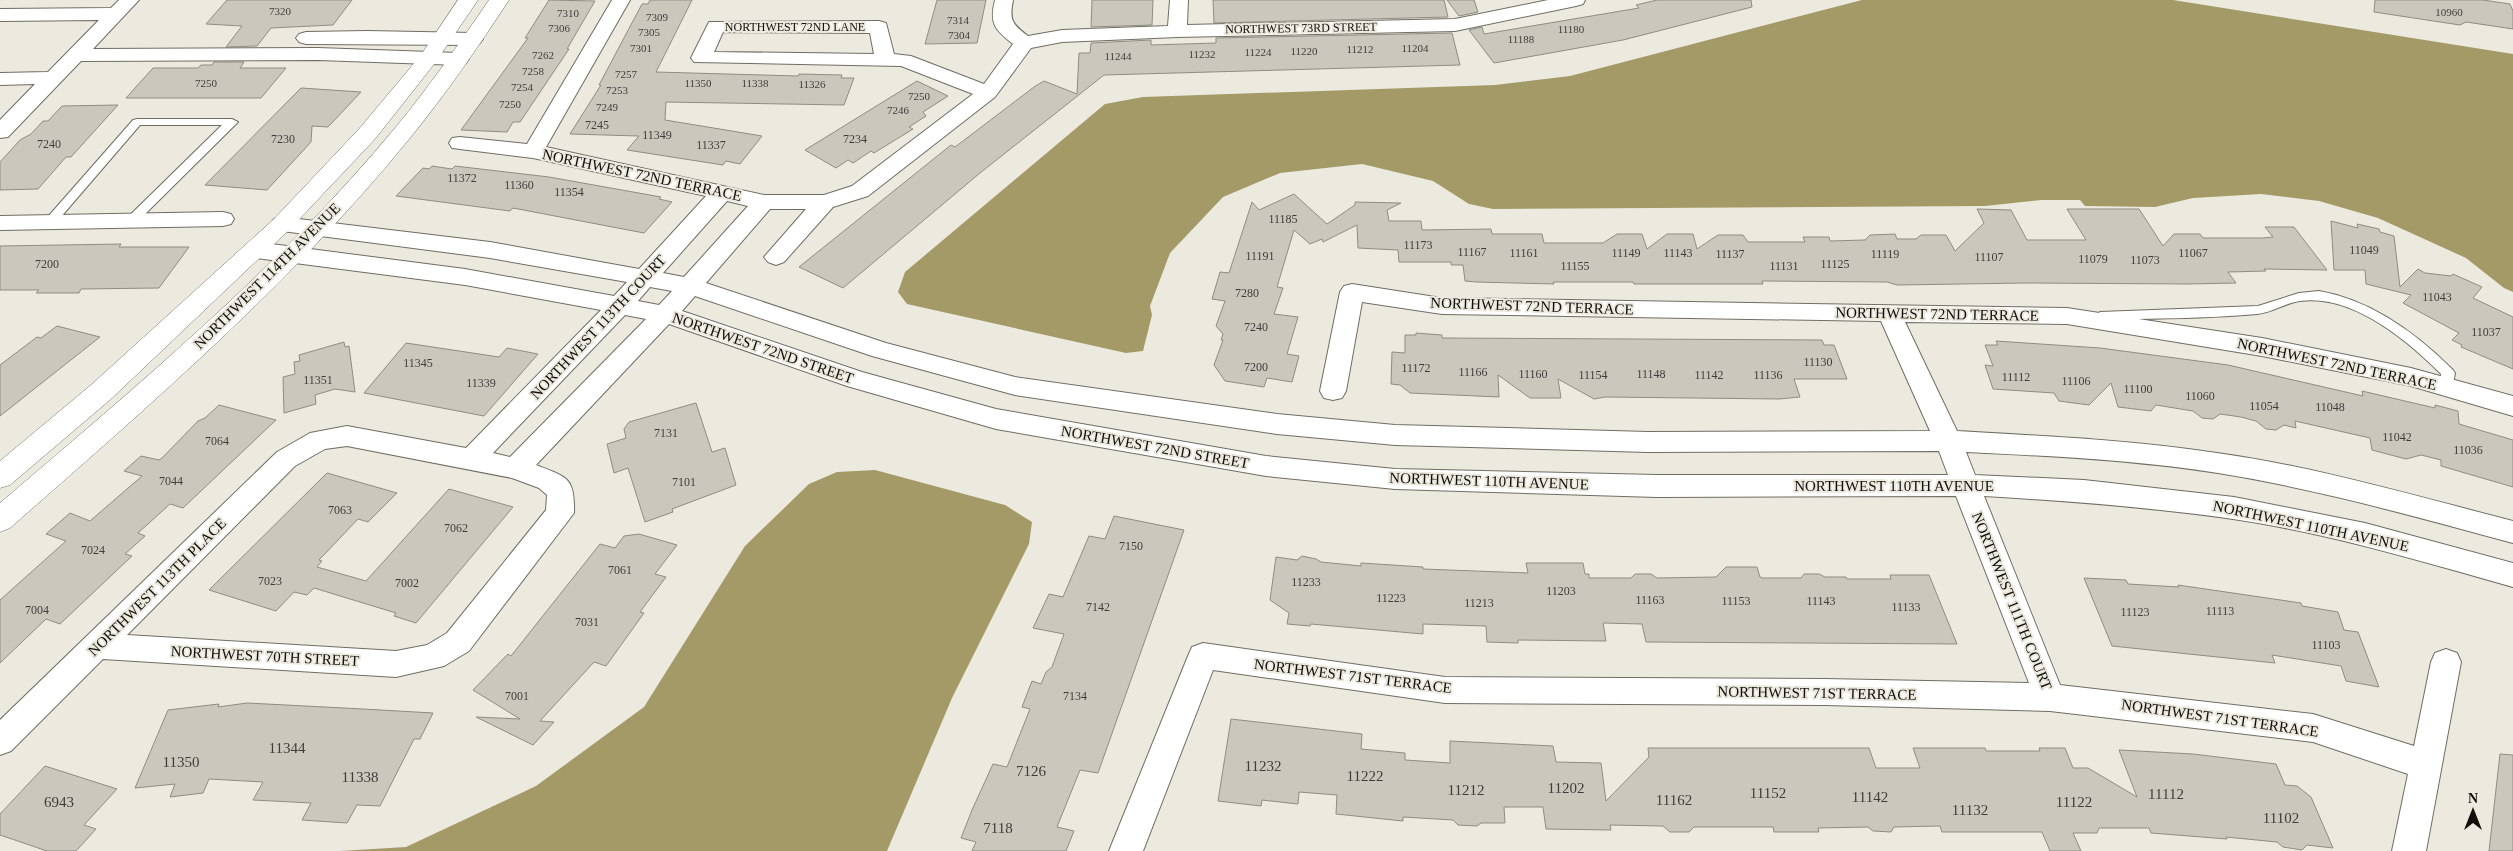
<svg xmlns="http://www.w3.org/2000/svg" width="2513" height="851" font-family="Georgia,serif">
  <rect width="100%" height="100%" fill="#eceadf"/>
  <g fill="#a49a67">
    <path d="M1862 0H2173L2513 54V292L2504 288 2466 258 2378 218 2319 201 2261 194 2193 198 2155 207 2085 206 2080 200H2041L1985 206 1493 209 1469 204 1433 181 1362 164 1280 173 1223 197 1170 253 1150 306 1152 315 1143 351 1126 353 907 304 898 292 905 272 1105 104 1143 97 1495 85 1570 76Z"/>
    <path d="M875 470 1005 505 1032 522 1029 544 952 698 887 851H340L406 847 536 786 644 707 745 546 809 484 837 472Z"/>
  </g>
  <g fill="#cac8bd" stroke="#8f8d82">
    <path d="M227 0H352L333 25 271 28 257 46 226 47 242 26 206 24Z"/>
    <path d="M549 0 595 1 567 49H569L520 122H513L507 132 461 130 528 38H525Z"/>
    <path d="M650 0H692L656 72 798 76 799 74 842 75 841 78H854L844 105 666 102 665 120 762 136 740 164 726 161 723 165 627 150 639 136 570 134 601 85H599L642 4H648Z"/>
    <path d="M937 0H986L977 43 925 44Z"/>
    <path d="M1092 0H1153L1152 25 1091 27Z"/>
    <path d="M1213 0H1444L1448 17 1214 23Z"/>
    <path d="M1447 0H1474L1478 12 1459 16Z"/>
    <path d="M1657 0H1751L1752 7 1623 40 1494 63 1469 30 1482 27 1484 34 1639 8 1636 5Z"/>
    <path d="M2375 0H2483L2510 4 2513 11V29L2466 22 2460 25 2374 12Z"/>
    <path d="M1452 33 1460 65 1104 75 980 173 843 288 799 267 951 145 955 147 1034 87 1044 81 1077 94 1079 53H1090L1091 43 1151 40V45L1216 43V38Z"/>
    <path d="M214 62H244L240 68H286L261 98H126L153 68H198L201 65H212Z"/>
    <path d="M917 81 948 96 923 112 926 116 909 127 913 129 874 153 871 151 853 163 848 160 836 168 805 150Z"/>
    <path d="M301 88 361 92 328 127 312 126 311 142 267 190 205 185Z"/>
    <path d="M118 105 71 157H66L38 189 0 190V162L20 140 31 134 43 121H48L62 106Z"/>
    <path d="M432 166 452 169 455 166 549 177 661 197 659 199 672 202 644 233 513 208 510 211 396 196 423 168 429 169Z"/>
    <path d="M1294 194 1327 224 1355 205V202L1401 203 1387 210 1389 221H1421L1422 230 1491 229 1492 234H1542L1544 243H1603L1617 234H1642L1647 249 1667 234H1693L1697 249 1718 235H1743L1748 242H1805L1803 237H1829L1830 241 1865 240 1870 235 1895 234 1897 239H1916L1921 235H1946L1955 251 1984 223 1977 209 2011 210 2027 240H2086L2067 209H2139L2163 246 2174 234H2200L2203 238H2262L2273 237 2265 227H2294L2327 270 2264 269 2266 271 2228 272 2236 283 2189 284 2026 283 1897 285 1887 282 1762 281 1763 284H1634L1633 282H1553L1554 284 1476 282 1465 281 1463 265H1451V262H1399L1398 250 1358 248 1357 225 1323 242 1322 239 1310 244 1294 230 1277 287 1283 288 1274 314 1298 317 1287 354 1299 356 1292 382 1267 378 1264 387 1225 381 1214 365 1223 340H1221L1223 334 1216 326 1225 301 1212 299 1220 272 1229 273 1252 202 1259 210Z"/>
    <path d="M2331 221 2358 228 2357 224 2379 229 2380 232 2394 236 2400 287 2418 269 2425 273 2451 276 2453 274 2482 287 2473 298 2513 317V369L2461 347 2462 345 2452 340 2459 333 2403 303 2411 295 2366 284 2365 270H2334Z"/>
    <path d="M121 244 119 247H189L159 288 81 289 79 293H36L39 290H0V246Z"/>
    <path d="M57 326 100 337 0 416V365L37 337 41 338Z"/>
    <path d="M1416 333 1442 335V338L1822 340 1824 345H1834L1847 379H1794L1800 397 1779 399 1605 397 1594 399 1558 379 1561 398H1530L1498 375 1499 397 1410 393 1400 385 1391 384 1392 352 1405 353V335H1416Z"/>
    <path d="M1996 341 2100 348 2228 365 2363 396 2362 391 2435 408V405L2458 411 2459 424 2513 440V487L2441 466V460L2421 455 2406 459 2372 450 2370 438 2295 421 2296 428 2284 425 2276 430 2266 429 2256 421 2241 417 2220 414 2213 419 2202 418 2193 411 2156 405 2151 411 2118 407 2111 383 2089 405 2059 401 2054 393 1993 389 1985 365 1993 366 1985 345H1998Z"/>
    <path d="M344 342 345 347 349 346 355 392 335 389 315 395 316 404 284 413 283 377 295 374 294 362 300 361 299 355Z"/>
    <path d="M406 343 499 357 507 348 538 354 484 416 364 393Z"/>
    <path d="M696 403 712 452 725 448 736 485 672 509 673 512 645 522 628 468 614 473 607 444 626 438 624 429 629 422Z"/>
    <path d="M219 405 276 420 183 508 170 504 138 533 145 536 125 554 132 556 60 624 46 619 0 663V600L66 541 46 534 70 513 90 521 142 476 124 471 141 456 159 460 162 458 198 421 205 418Z"/>
    <path d="M327 473 397 493 368 522 358 519 319 560 322 561 317 567 366 581 449 489 513 507 416 623 394 616 396 613 314 588 307 595 294 592 276 611 209 590Z"/>
    <path d="M1114 516 1184 530 1098 773 1080 770 1057 827 1074 831 1066 851H972L976 842 961 838 972 810 993 764 1007 767 1030 709 1022 707 1032 681 1041 684 1046 672 1052 667 1064 634 1033 628 1049 594 1063 597 1089 536 1105 539Z"/>
    <path d="M639 534 677 545 655 574 666 577 640 612 644 613 606 666 594 662 540 721 554 722 533 745 476 717 520 719 473 690 508 654 511 656 600 544 615 548 624 536Z"/>
    <path d="M1302 556 1316 559 1321 562 1361 566V563L1423 567V569L1528 573 1526 563H1583L1585 574H1589V578H1631L1635 574H1651L1657 578 1716 577 1726 567H1757L1760 577 1763 578H1801L1804 574H1819L1825 577H1846L1847 579H1891L1890 575H1929L1957 644 1646 642 1642 624 1603 623 1606 641 1518 640V643L1487 642 1486 626 1423 624V634L1311 624 1310 626 1287 624 1289 613 1270 600 1276 557 1297 560Z"/>
    <path d="M2084 578 2126 580 2128 584 2179 587 2178 585 2301 603 2302 606 2338 612 2344 630 2358 632 2379 687 2346 681 2341 666 2272 655 2275 663 2112 646Z"/>
    <path d="M247 703 363 709 433 713 420 739H414L380 806 357 805 347 823 302 820 311 803 253 800 263 782 209 779 203 793 170 797 175 784 135 788 168 710 219 704 218 707Z"/>
    <path d="M1231 719 1362 734 1361 749 1405 753V760L1450 763V741L1553 746 1556 762 1601 763 1606 801 1649 757 1648 748H1869L1876 768H1920L1913 748H1985L1986 751H2040L2039 748H2065L2073 768H2088L2137 797 2119 750 2193 754 2276 764 2285 785 2297 786 2311 797 2333 848 2307 845 2302 850 2283 847 2277 842 2226 837 2227 839 2151 833 2149 828H2099L2097 833H2073L2081 851H2050L2042 832H1942L1940 826 1894 827 1891 832 1873 831 1868 827 1818 828 1819 832H1774L1773 827H1694L1689 832H1670L1663 826 1610 825 1611 830 1546 829 1543 807H1504L1505 823H1481L1477 826 1458 825 1453 820 1403 817V821L1336 814 1337 795 1299 792 1298 804 1262 800 1261 806 1218 801Z"/>
    <path d="M2500 754 2513 755V851H2489Z"/>
    <path d="M45 766 117 789 84 825 96 829 76 851H47L0 835V814Z"/>
  </g>
  <g fill="none" stroke-linecap="round" stroke-linejoin="round">
    <defs>
      <g id="service">
        <path d="M137 119H232L238 122 135 224H127L125 221 127 218 222 125H140L54 225H46L44 222 46 219 133 120Z"/>
        <path d="M2319 291C2371 300 2416 333 2453 370L2455 373 2452 390H2442L2440 387 2441 374C2407 340 2352 294 2300 301 2285 303 2272 313 2257 314 2205 319 2152 318 2100 320L2094 316 2100 312 2258 306 2299 293Z"/>
      </g>
      <g id="minor">
        <path d="M119 0H139L93 49 318 48 459 53 466 55 469 59 466 63 459 65 318 60 81 61 8 137 0 138V120L35 84 0 85V73L48 72 99 20 0 21V9L111 8Z"/>
        <path d="M612 0H630L546 147 764 195H824L852 186 973 94 901 66 694 62 691 58 709 22 879 21 886 23 894 54 911 56 984 84 1013 44C995 30 989 24 995 0H1013C1009 20 1012 24 1028 36L1062 30 1168 26 1170 0H1188L1187 25 1455 19 1548 0H1585L1583 4 1576 6 1455 31 1177 37 1062 42 1031 48 995 97 868 196 833 207 784 262 776 265 768 262 764 257 806 209H770L706 283 886 343 1015 377 1277 414 1395 425 1648 432 1930 431 1881 321 1442 314 1362 302 1346 391 1342 398 1333 400 1324 398 1320 391 1340 292 1344 286 1352 284 1442 298 2067 308 2262 338 2411 368 2513 396V416L2411 386 2262 356 2067 324 1905 322 1957 431C2044 436 2131 440 2217 453 2317 467 2415 496 2513 521V543C2416 517 2318 489 2218 473 2135 460 2050 456 1966 452L1975 475 2084 480 2234 497 2365 523 2513 563V587C2421 561 2328 533 2233 519 2150 507 2067 501 1984 496L2060 685 2313 714 2414 746 2431 662 2435 653 2446 649 2457 653 2461 662 2426 851H2392L2408 774 2313 742 2050 711 1825 705 1445 703 1213 670 1143 851H1109L1188 656 1192 647 1203 643 1445 677 1825 679 2029 683 1956 496 1657 497 1395 489 1266 476 996 429 847 386 669 324 536 465C567 477 575 477 574 513L469 651 444 666 396 677 103 659 11 751 0 755V720L277 452 310 433 347 426 466 448 601 310 465 285 256 258 248 255 244 250 248 245 256 242 465 269 614 296 627 282 490 258 282 231 274 229 271 224 274 219 282 217 490 242 639 269 706 196 533 158 460 149 452 148 449 143 452 138 460 137 527 144ZM723 32 870 33 874 54 714 52ZM727 201 748 206 684 277 663 273ZM650 287 672 291 659 305 638 301ZM695 296 872 356 1015 395 1277 434 1395 445 1648 452 1939 451 1948 475H1657L1395 469 1266 456 996 409 862 372 682 311ZM625 315 646 319 510 457 493 453ZM347 446 512 478 539 488 547 495 546 510 447 633 427 645 396 651 127 635 295 466 325 449Z"/>
        <path d="M367 31 473 33 480 35 483 39 480 43 473 45 306 44 299 42 296 38 299 34 306 32Z"/>
        <path d="M223 212 231 214 234 219 231 224 223 226 0 230V216Z"/>
      </g>
      <g id="tertiary">
        <path d="M458 0H478L435 63 375 139 290 229 111 399 10 485 0 488V461L91 385 274 219 359 129 421 55Z"/>
        <path d="M489 0H509C478 47 446 94 410 138 292 283 150 405 10 528L0 532V503C138 385 279 268 395 128 429 87 459 44 489 0Z"/>
      </g>
    </defs>
    <use href="#service" stroke="#6f6d63" stroke-width="2"/>
    <use href="#minor" stroke="#6f6d63" stroke-width="2"/>
    <use href="#tertiary" stroke="#6f6d63" stroke-width="1"/>
    <use href="#service" fill="#fff" fill-rule="evenodd"/>
    <use href="#minor" fill="#fff" fill-rule="evenodd"/>
    <use href="#tertiary" fill="#fff" fill-rule="evenodd"/>
  </g>
  <g text-anchor="middle" dominant-baseline="central" stroke-width="4" stroke-linejoin="round" paint-order="stroke">
    <g font-size="11" fill="#3e3d38">
      <text x="280" y="11">7320</text>
      <text x="2449" y="12">10960</text>
      <text x="568" y="13">7310</text>
      <text x="657" y="17">7309</text>
      <text x="958" y="20">7314</text>
      <text x="559" y="28">7306</text>
      <text x="1571" y="29">11180</text>
      <text x="649" y="32">7305</text>
      <text x="959" y="35">7304</text>
      <text x="1521" y="39">11188</text>
      <text x="641" y="48">7301</text>
      <text x="1415" y="48">11204</text>
      <text x="1360" y="49">11212</text>
      <text x="1304" y="51">11220</text>
      <text x="1258" y="52">11224</text>
      <text x="1202" y="54">11232</text>
      <text x="543" y="55">7262</text>
      <text x="1118" y="56">11244</text>
      <text x="533" y="71">7258</text>
      <text x="626" y="74">7257</text>
      <text x="206" y="83">7250</text>
      <text x="698" y="83">11350</text>
      <text x="755" y="83">11338</text>
      <text x="812" y="84">11326</text>
      <text x="522" y="87">7254</text>
      <text x="617" y="90">7253</text>
      <text x="919" y="96">7250</text>
      <text x="510" y="104">7250</text>
      <text x="607" y="107">7249</text>
      <text x="898" y="110">7246</text>
    </g>
    <g font-size="12" fill="#100f0b" stroke="#eceadf">
      <text x="795" y="27">NORTHWEST 72ND LANE</text>
      <text transform="translate(1301 28) rotate(-1)">NORTHWEST 73RD STREET</text>
    </g>
    <g font-size="12" fill="#3e3d38">
      <text x="597" y="125">7245</text>
      <text x="657" y="135">11349</text>
      <text x="283" y="139">7230</text>
      <text x="855" y="139">7234</text>
      <text x="49" y="144">7240</text>
      <text x="711" y="145">11337</text>
      <text x="462" y="178">11372</text>
      <text x="519" y="185">11360</text>
      <text x="569" y="192">11354</text>
      <text x="1283" y="219">11185</text>
      <text x="1418" y="245">11173</text>
      <text x="2364" y="250">11049</text>
      <text x="1472" y="252">11167</text>
      <text x="1524" y="253">11161</text>
      <text x="1626" y="253">11149</text>
      <text x="1678" y="253">11143</text>
      <text x="2193" y="253">11067</text>
      <text x="1730" y="254">11137</text>
      <text x="1885" y="254">11119</text>
      <text x="1260" y="256">11191</text>
      <text x="1989" y="257">11107</text>
      <text x="2093" y="259">11079</text>
      <text x="2145" y="260">11073</text>
      <text x="47" y="264">7200</text>
      <text x="1835" y="264">11125</text>
      <text x="1575" y="266">11155</text>
      <text x="1784" y="266">11131</text>
      <text x="1247" y="293">7280</text>
      <text x="2437" y="297">11043</text>
      <text x="1256" y="327">7240</text>
      <text x="2486" y="332">11037</text>
      <text x="1818" y="362">11130</text>
      <text x="418" y="363">11345</text>
      <text x="1256" y="367">7200</text>
      <text x="1416" y="368">11172</text>
      <text x="1473" y="372">11166</text>
      <text x="1533" y="374">11160</text>
      <text x="1651" y="374">11148</text>
      <text x="1593" y="375">11154</text>
      <text x="1709" y="375">11142</text>
      <text x="1768" y="375">11136</text>
      <text x="2016" y="377">11112</text>
      <text x="318" y="380">11351</text>
      <text x="2076" y="381">11106</text>
      <text x="481" y="383">11339</text>
      <text x="2138" y="389">11100</text>
      <text x="2200" y="396">11060</text>
      <text x="2264" y="406">11054</text>
      <text x="2330" y="407">11048</text>
      <text x="666" y="433">7131</text>
      <text x="2397" y="437">11042</text>
      <text x="217" y="441">7064</text>
      <text x="2468" y="450">11036</text>
      <text x="171" y="481">7044</text>
      <text x="684" y="482">7101</text>
      <text x="340" y="510">7063</text>
      <text x="456" y="528">7062</text>
      <text x="1131" y="546">7150</text>
      <text x="93" y="550">7024</text>
      <text x="620" y="570">7061</text>
      <text x="270" y="581">7023</text>
      <text x="1306" y="582">11233</text>
      <text x="407" y="583">7002</text>
      <text x="1561" y="591">11203</text>
      <text x="1391" y="598">11223</text>
      <text x="1650" y="600">11163</text>
      <text x="1736" y="601">11153</text>
      <text x="1821" y="601">11143</text>
      <text x="1479" y="603">11213</text>
      <text x="1098" y="607">7142</text>
      <text x="1906" y="607">11133</text>
      <text x="37" y="610">7004</text>
      <text x="2220" y="611">11113</text>
      <text x="2135" y="612">11123</text>
      <text x="587" y="622">7031</text>
      <text x="2326" y="645">11103</text>
      <text x="517" y="696">7001</text>
      <text x="1075" y="696">7134</text>
    </g>
    <g font-size="15" fill="#100f0b" stroke="#eceadf">
      <text transform="translate(642 175) rotate(12)">NORTHWEST 72ND TERRACE</text>
      <text transform="translate(267 276) rotate(-45)">NORTHWEST 114TH AVENUE</text>
      <text transform="translate(1532 306) rotate(2)">NORTHWEST 72ND TERRACE</text>
      <text transform="translate(1937 314) rotate(1)">NORTHWEST 72ND TERRACE</text>
      <text transform="translate(598 327) rotate(-47)">NORTHWEST 113TH COURT</text>
      <text transform="translate(763 348) rotate(19)">NORTHWEST 72ND STREET</text>
      <text transform="translate(2337 364) rotate(12)">NORTHWEST 72ND TERRACE</text>
      <text transform="translate(1155 447) rotate(10)">NORTHWEST 72ND STREET</text>
      <text transform="translate(1489 481) rotate(2)">NORTHWEST 110TH AVENUE</text>
      <text x="1894" y="486">NORTHWEST 110TH AVENUE</text>
      <text transform="translate(2311 526) rotate(12)">NORTHWEST 110TH AVENUE</text>
      <text transform="translate(157 587) rotate(-45)">NORTHWEST 113TH PLACE</text>
      <text transform="translate(2012 601) rotate(68)">NORTHWEST 111TH COURT</text>
      <text transform="translate(265 656) rotate(3)">NORTHWEST 70TH STREET</text>
      <text transform="translate(1353 676) rotate(7)">NORTHWEST 71ST TERRACE</text>
      <text transform="translate(1817 693) rotate(1)">NORTHWEST 71ST TERRACE</text>
      <text transform="translate(2220 718) rotate(8)">NORTHWEST 71ST TERRACE</text>
    </g>
    <g font-size="15" fill="#3e3d38">
      <text x="287" y="748">11344</text>
      <text x="181" y="762">11350</text>
      <text x="1263" y="766">11232</text>
      <text x="1031" y="771">7126</text>
      <text x="1365" y="776">11222</text>
      <text x="360" y="777">11338</text>
      <text x="1566" y="788">11202</text>
      <text x="1466" y="790">11212</text>
      <text x="1768" y="793">11152</text>
      <text x="2166" y="794">11112</text>
      <text x="1870" y="797">11142</text>
      <text x="1674" y="800">11162</text>
      <text x="59" y="802">6943</text>
      <text x="2074" y="802">11122</text>
      <text x="1970" y="810">11132</text>
      <text x="2281" y="818">11102</text>
      <text x="998" y="828">7118</text>
    </g>
  </g>
  <g transform="translate(2473 811)" stroke="#eceadf" stroke-width="4" paint-order="stroke">
  <path d="M0-4L9 19L0 12L-9 19Z" fill="#100f0b"/>
  <text y="-8" font-size="14" font-weight="bold" text-anchor="middle" fill="#100f0b">N</text>
  </g>
</svg>
